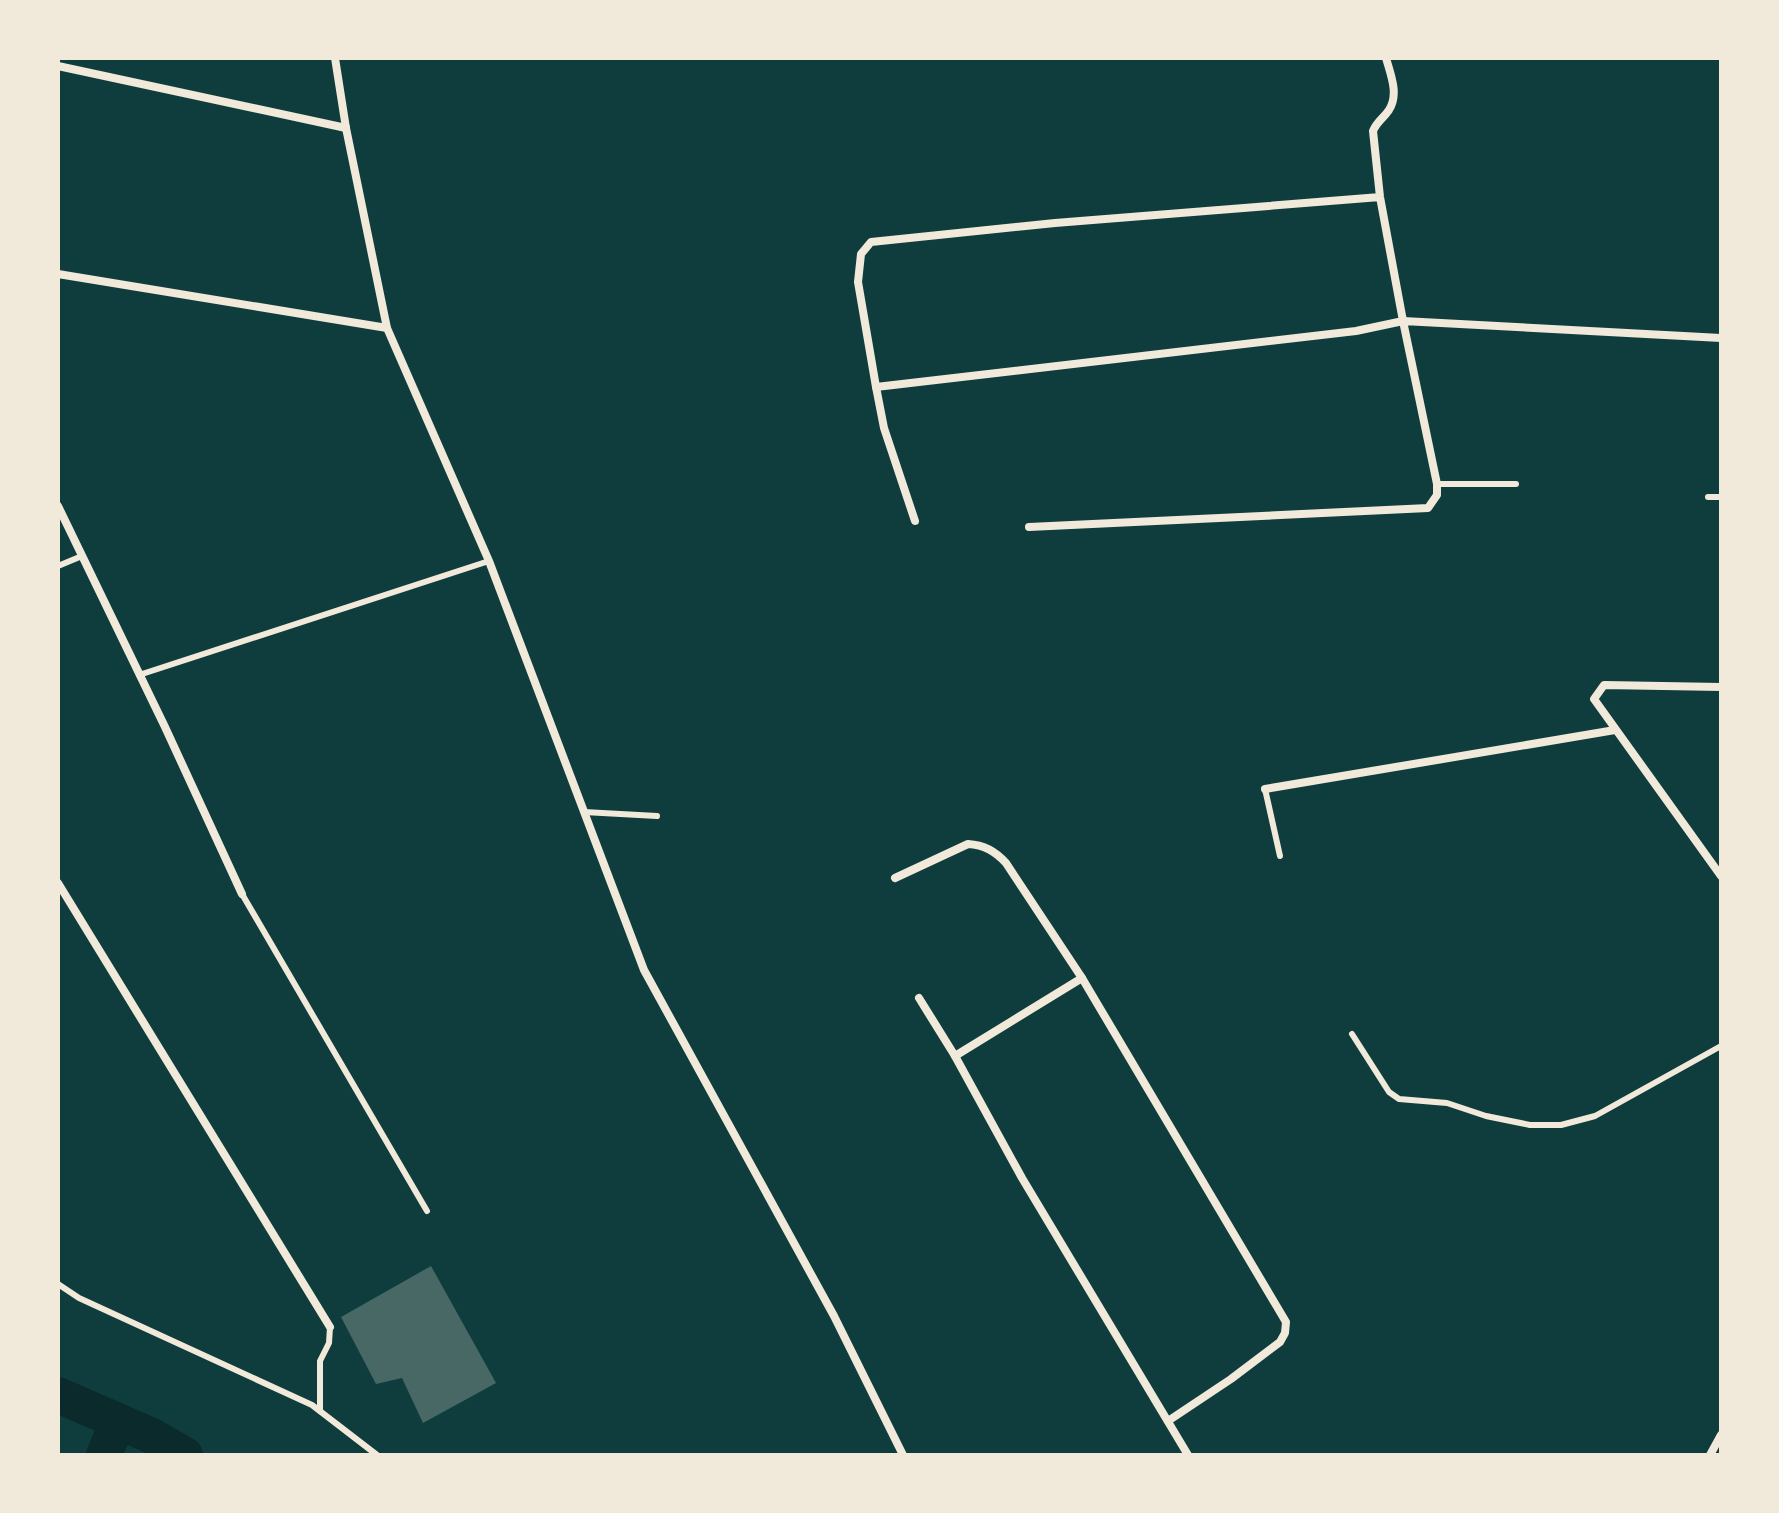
<svg xmlns="http://www.w3.org/2000/svg" width="1779" height="1513" font-family="Helvetica,sans-serif">
  <rect width="100%" height="100%" fill="#0f3d3e"/>
  <g fill="none" stroke-linecap="round" stroke-linejoin="round">
    <g stroke="#0a2a2b" stroke-width="36">
      <path d="M58 1395 152 1436 185 1455"/>
      <path d="M104 1455 118 1421"/>
    </g>
  </g>
  <path fill="#486865" d="M431 1266 496 1383 423 1423 402 1378 376 1384 341 1317Z"/>
  <g fill="none" stroke-linecap="round" stroke-linejoin="round">
    <g stroke="#f1e9da" stroke-width="6">
      <path d="M1437 484H1516"/>
      <path d="M1708 497H1721"/>
      <path d="M58 566 82 556"/>
      <path d="M139 675 489 561"/>
      <path d="M1265 789 1280 856"/>
      <path d="M584 812 657 816"/>
      <path d="M242 894 427 1211"/>
      <path d="M1352 1034 1389 1092 1399 1099 1447 1103 1486 1116 1530 1125H1561L1595 1116 1721 1046"/>
      <path d="M58 1284 79 1298 312 1405 377 1455"/>
      <path d="M320 1411V1361L329 1343 330 1327"/>
    </g>
    <g stroke="#f1e9da" stroke-width="8">
      <path d="M335 58 346 128 387 328"/>
      <path d="M58 66 346 128"/>
      <path d="M1380 197 1055 223 871 242 861 254 858 282 876 387 1356 331 1403 321 1380 197 1373 131C1377 121 1383 119 1389 110 1399 94 1391 76 1386 58"/>
      <path d="M58 274 387 328 489 561 644 970 834 1316 903 1455"/>
      <path d="M876 387 884 428 915 521"/>
      <path d="M58 506 165 727 242 894"/>
      <path d="M1029 527 1428 508 1437 495V484L1403 321 1721 338"/>
      <path d="M1721 687 1604 685 1594 699 1721 876"/>
      <path d="M1265 789 1615 730"/>
      <path d="M895 878 968 844C984 845 995 851 1006 863L1082 978 1286 1322 1285 1333 1280 1342 1231 1379 1168 1421"/>
      <path d="M58 883 330 1327"/>
      <path d="M919 998 955 1056 1022 1178 1188 1455"/>
      <path d="M955 1056 1082 978"/>
      <path d="M1710 1455 1721 1435"/>
    </g>
  </g>
  <rect width="1779" height="1513" fill="none" stroke="#f1e9da" stroke-width="120"/>
</svg>
